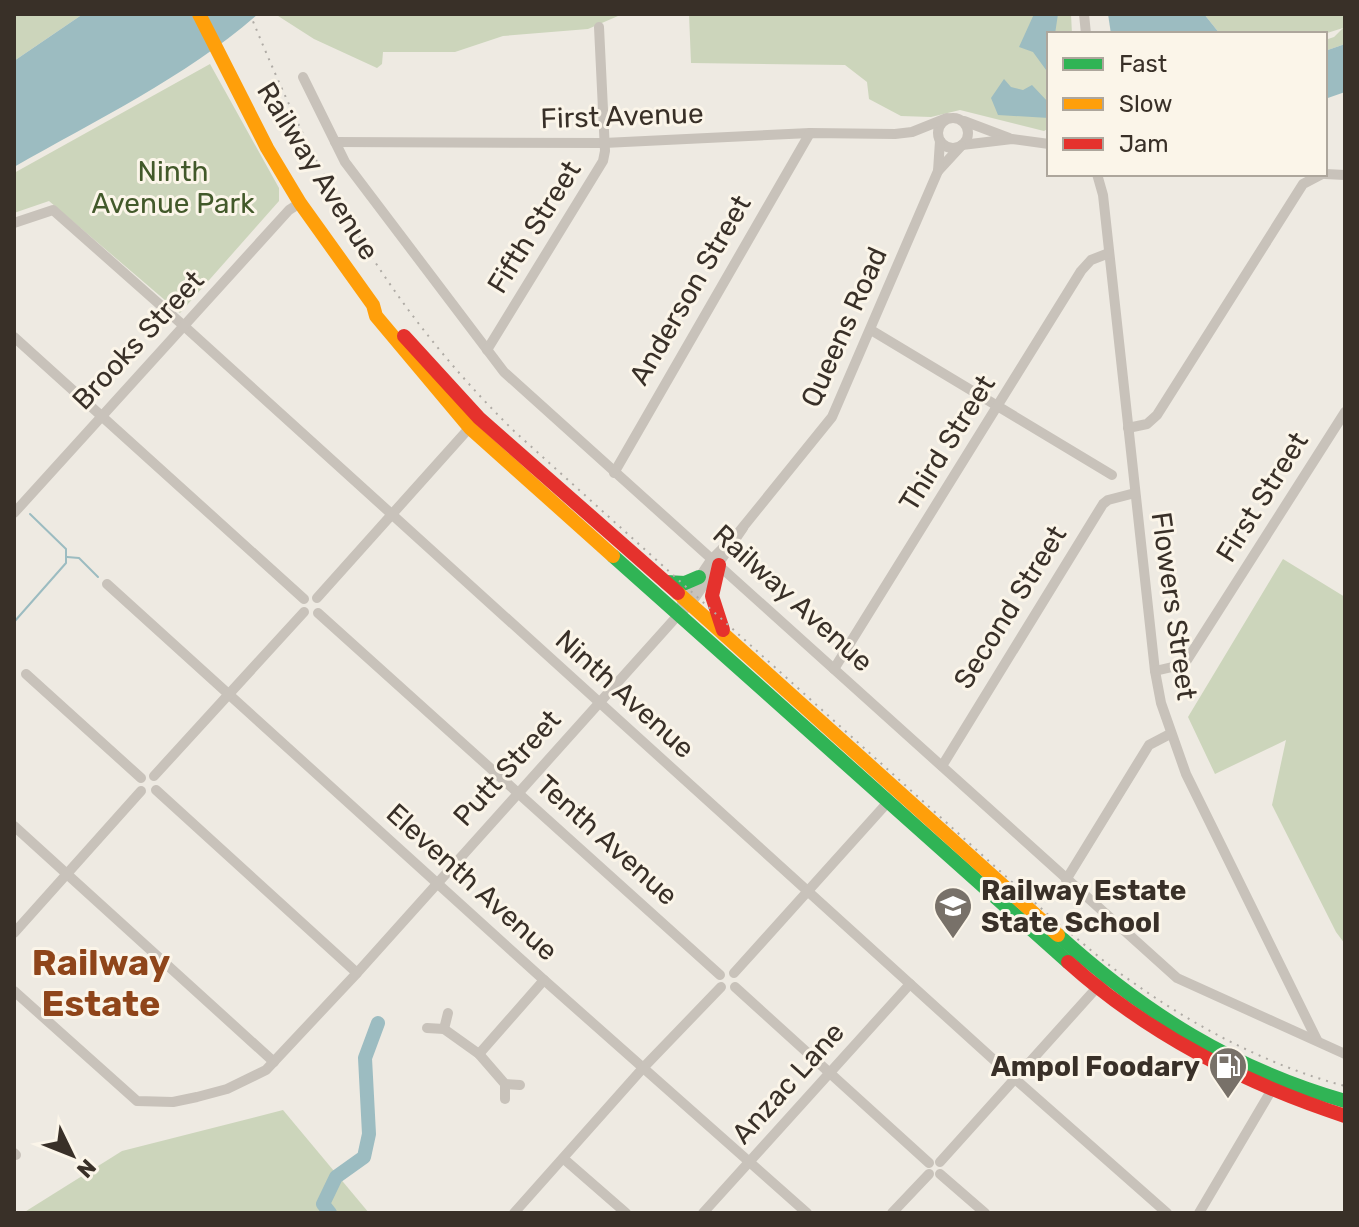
<svg xmlns="http://www.w3.org/2000/svg" width="1359" height="1227" font-family="Rubik,sans-serif">
  <rect width="100%" height="100%" fill="#eeeae2"/>
  <g fill="#ccd5bb">
    <path d="M20 14H83L14 61V16Z"/>
    <path d="M275 14H675L618 16 588 29 503 36 455 52H383L382 64 377 68 314 39Z"/>
    <path d="M689 14H1071L1072 34H1049V128L1044 131 960 110 931 117 901 116 869 99 867 82 845 65 691 63Z"/>
    <path d="M1204 14H1345V44L1325 51V40L1334 37 1343 28 1324 34H1220Z"/>
    <path d="M210 64 279 188V201L180 313 49 201 14 213V173Z"/>
    <path d="M1283 559 1345 597V944L1336 932 1272 805 1286 740 1215 774 1188 717Z"/>
    <path d="M283 1110 369 1213H23L122 1151Z"/>
  </g>
  <g fill="#9cbcc1">
    <path d="M83 14H258C186 77 96 120 14 167V61Z"/>
    <path d="M1034 14H1058L1055 34H1049V74L1033 52 1019 47Z"/>
    <path d="M1108 14H1204L1220 34H1111Z"/>
    <path d="M1345 44V92L1325 99V51Z"/>
    <path d="M1004 79 1011 87 1023 90 1032 85 1049 103V118L998 115 991 98Z"/>
  </g>
  <g fill="none" stroke-linecap="round" stroke-linejoin="round">
    <g stroke="#9cbcc1" stroke-width="2">
      <path d="M67 557 79 558 98 577"/>
      <path d="M14 622 66 563V549L30 514"/>
    </g>
    <path stroke="#9cbcc1" stroke-width="14" d="M330 1213 323 1204 336 1177 364 1157 369 1134 365 1058 378 1023"/>
    <g stroke="#c8c2ba" stroke-width="10">
      <path d="M1084 14 1086 34"/>
      <path d="M303 77 345 162 504 372 1177 978 1345 1054"/>
      <circle cx="953" cy="133" r="15"/>
      <path d="M964 121 1009 138"/>
      <path d="M335 142 604 143 810 133 895 134 912 132 947 118"/>
      <path d="M962 145 1012 139 1049 144"/>
      <path d="M938 171 961 146"/>
      <path d="M1097 174 1103 195 1155 671 1161 703 1186 774 1317 1040"/>
      <path d="M1325 174 1345 175"/>
      <path d="M14 223 53 210 184 326 1015 1079 1167 1213"/>
      <path d="M871 330 1112 475"/>
      <path d="M14 337 304 599"/>
      <path d="M487 350 603 161 605 151 599 27"/>
      <path d="M1128 428 1147 424 1157 415 1303 184 1322 174"/>
      <path d="M614 473 810 133"/>
      <path d="M14 513 289 210 300 203"/>
      <path d="M739 532 832 417 938 171 940 141"/>
      <path d="M107 584 544 980 807 1213"/>
      <path d="M317 598 472 425"/>
      <path d="M682 603 711 560 728 543"/>
      <path d="M318 613 720 975"/>
      <path d="M834 669 1081 271 1091 260 1109 253"/>
      <path d="M1155 671 1181 665 1187 660 1345 412"/>
      <path d="M26 674 141 778"/>
      <path d="M942 766 1103 504 1108 500 1135 493"/>
      <path d="M154 776 304 612"/>
      <path d="M156 790 357 973"/>
      <path d="M14 826 274 1062"/>
      <path d="M1066 880 1149 745 1170 734"/>
      <path d="M14 933 141 791"/>
      <path d="M734 973 888 802"/>
      <path d="M735 987 929 1163"/>
      <path d="M14 991 137 1101 173 1102 197 1097 227 1089 266 1070 357 973 679 614 690 605 743 528"/>
      <path d="M448 1013 444 1029 479 1054 505 1084 520 1085"/>
      <path d="M427 1028 444 1029"/>
      <path d="M479 1054 544 980"/>
      <path d="M505 1099V1084"/>
      <path d="M14 1153 16 1155"/>
      <path d="M564 1159 626 1213"/>
      <path d="M940 1162 1101 983"/>
      <path d="M940 1174 985 1213"/>
      <path d="M514 1213 643 1068 721 987"/>
      <path d="M703 1213 910 984"/>
      <path d="M892 1213 929 1174"/>
      <path d="M1199 1213 1271 1091"/>
    </g>
    <g stroke="#30b455" stroke-width="14">
      <path d="M613 556 1068 962"/>
      <path d="M666 582 685 583 699 577"/>
      <path d="M1058 935C1144 1013 1233 1069 1345 1101"/>
    </g>
    <g stroke="#ff9f0a" stroke-width="14">
      <path d="M199 14 267 148 300 203 373 305 376 316 470 428 613 556"/>
      <path d="M678 593 1058 935"/>
    </g>
    <g stroke="#e5322d" stroke-width="14">
      <path d="M404 336 479 418 678 593"/>
      <path d="M719 565 712 596 723 630"/>
      <path d="M1068 962C1148 1034 1244 1083 1345 1116"/>
    </g>
    <path stroke="#afaba5" stroke-width="2" stroke-dasharray="2 6" stroke-linecap="butt" d="M250 14C317 178 386 305 514 431L1054 920C1080 940 1104 963 1131 981 1195 1027 1269 1066 1345 1086"/>
  </g>
  <defs>
    <symbol id="school-pin" viewBox="-11 -11 22 30"><path d="M0 17L-7.5 6A9.5 9.5 0 1 1 7.5 6Z" fill="#787169" stroke="#fbf5e9"/><path d="M0-5L7-2L0 1L-7-2ZM-4 1L0 2.5L4 1V4Q0 6-4 4Z" fill="#fff"/></symbol>
    <symbol id="fuel-pin" viewBox="-11 -11 22 30"><path d="M0 17L-7.5 6A9.5 9.5 0 1 1 7.5 6Z" fill="#787169" stroke="#fbf5e9"/><path d="M-5.5-6h7V0h2V4h1.3V-2.5L3-4.5l.8-.8L6-3V5H2.5V1h-1V6h-7ZM-4.2-4.7v3.2H.2V-4.7Z" fill="#fff"/></symbol>
  </defs>
  <g fill-rule="evenodd">
    <use href="#school-pin" x="931" y="884" width="44" height="60"/>
    <use href="#fuel-pin" x="1206" y="1044" width="44" height="60"/>
  </g>
  <g text-anchor="middle" dominant-baseline="central" stroke-width="6" stroke-linejoin="round" paint-order="stroke">
    <g font-size="28" fill="#393028" stroke="#fbf5e9">
      <text transform="translate(622 116) rotate(-2)">First Avenue</text>
      <text transform="translate(318 171) rotate(58)">Railway Avenue</text>
      <text transform="translate(534 227) rotate(-58)">Fifth Street</text>
      <text transform="translate(690 290) rotate(-60)">Anderson Street</text>
      <text transform="translate(844 327) rotate(-66)">Queens Road</text>
      <text transform="translate(138 340) rotate(-47)">Brooks Street</text>
      <text transform="translate(947 443) rotate(-58)">Third Street</text>
      <text transform="translate(1262 497) rotate(-58)">First Street</text>
      <text transform="translate(793 598) rotate(42)">Railway Avenue</text>
      <text transform="translate(1174 606) rotate(82)">Flowers Street</text>
      <text transform="translate(1010 607) rotate(-58)">Second Street</text>
      <text transform="translate(625 694) rotate(42)">Ninth Avenue</text>
      <text transform="translate(507 768) rotate(-48)">Putt Street</text>
      <text transform="translate(607 840) rotate(42)">Tenth Avenue</text>
      <text transform="translate(472 882) rotate(42)">Eleventh Avenue</text>
      <text transform="translate(788 1083) rotate(-48)">Anzac Lane</text>
    </g>
    <g font-size="28" fill="#42592a" stroke="#fbf5e9">
      <text x="173" y="171">Ninth<tspan x="173" dy="32">Avenue Park</tspan></text>
    </g>
    <g font-size="28" font-weight="bold" fill="#393028" stroke="#fbf5e9" text-anchor="start">
      <text x="981" y="890">Railway Estate<tspan x="981" dy="32">State School</tspan></text>
      <text x="1200" y="1066" text-anchor="end">Ampol Foodary</text>
    </g>
    <g font-size="36" font-weight="bold" fill="#8f451a" stroke="#fbf5e9">
      <text x="101" y="962">Railway<tspan x="101" dy="41">Estate</tspan></text>
    </g>
  </g>
  <rect width="1359" height="1227" fill="none" stroke="#393028" stroke-width="32"/>
  <rect x="1047" y="32" width="280" height="144" fill="#fbf5e9" stroke="#ada69c" stroke-width="2"/>
  <rect x="1063" y="58" width="40" height="12" fill="#30b455" stroke="#ada69c" stroke-width="2"/>
  <text x="1119" y="72" font-size="24" fill="#393028">Fast</text>
  <rect x="1063" y="98" width="40" height="12" fill="#ff9f0a" stroke="#ada69c" stroke-width="2"/>
  <text x="1119" y="112" font-size="24" fill="#393028">Slow</text>
  <rect x="1063" y="138" width="40" height="12" fill="#e5322d" stroke="#ada69c" stroke-width="2"/>
  <text x="1119" y="152" font-size="24" fill="#393028">Jam</text>
  <g transform="translate(72 1155) rotate(133)" stroke="#fbf5e9" stroke-width="6" paint-order="stroke">
  <path d="M0-6L14 30L0 20L-14 30Z" fill="#393028"/>
  <text y="-12" font-size="22" font-weight="bold" text-anchor="middle" fill="#393028">N</text>
  </g>
</svg>
